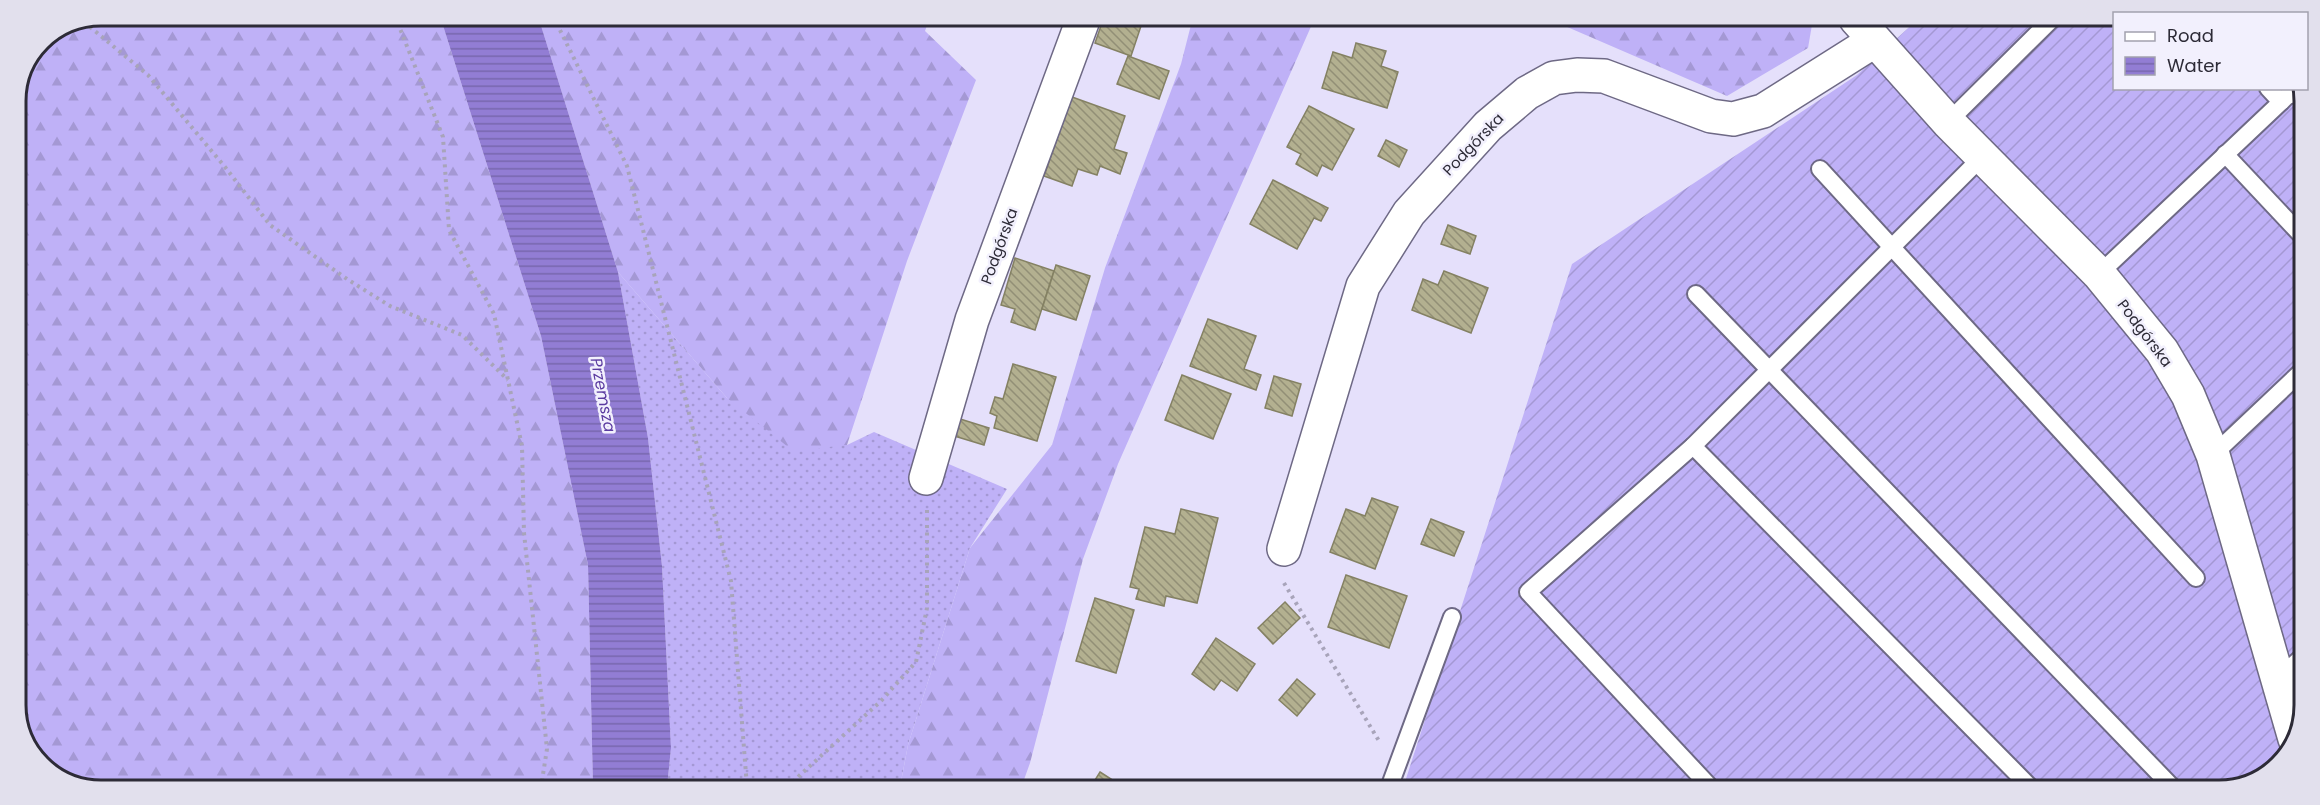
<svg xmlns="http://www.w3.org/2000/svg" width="2320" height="805" font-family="Poppins,sans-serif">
  <defs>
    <pattern id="grass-dots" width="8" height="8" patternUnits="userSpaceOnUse" patternTransform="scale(1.5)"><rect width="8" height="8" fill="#bfb1f7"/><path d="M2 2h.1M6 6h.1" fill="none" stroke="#a498d4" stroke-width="1.8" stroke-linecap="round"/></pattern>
    <pattern id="forest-firs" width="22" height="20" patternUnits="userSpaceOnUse" patternTransform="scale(1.5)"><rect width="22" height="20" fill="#bfb1f7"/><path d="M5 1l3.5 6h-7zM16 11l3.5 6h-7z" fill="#a498d4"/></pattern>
    <pattern id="garden-furrows" width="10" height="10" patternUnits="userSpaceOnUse" patternTransform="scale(1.5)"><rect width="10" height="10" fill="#bfb1f7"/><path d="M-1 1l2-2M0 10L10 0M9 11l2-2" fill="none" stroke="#a498d4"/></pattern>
    <pattern id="water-rules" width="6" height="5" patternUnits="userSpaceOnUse" patternTransform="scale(1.5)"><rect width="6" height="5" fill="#927dd4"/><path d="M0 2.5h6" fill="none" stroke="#7867ad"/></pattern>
    <pattern id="building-back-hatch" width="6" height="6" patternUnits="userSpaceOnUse" patternTransform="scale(1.5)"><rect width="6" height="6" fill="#b3b090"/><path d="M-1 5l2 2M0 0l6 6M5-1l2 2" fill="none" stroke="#928f76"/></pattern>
  </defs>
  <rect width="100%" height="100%" fill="#e5e0fb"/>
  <path fill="url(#grass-dots)" d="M618 272 727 398 847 445 874 432 1007 489 970 548 908 745 900 787H667L671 748 662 566 648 438Z"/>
  <g fill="url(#forest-firs)">
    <path d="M101 15 440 16 541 336 588 565 593 787 74 786 33 757 15 710V96L40 40Z"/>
    <path d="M538 16 930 17 925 31 976 80 907 261 847 445 793 451 727 398 618 272Z"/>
    <path d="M1193 17 1313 18V22L1118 464 1083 559 1030 763 1021 788 900 787 908 745 970 548 1052 445 1105 268 1181 64Z"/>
    <path d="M1554 18 1813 19 1808 48 1727 96 1558 23Z"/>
  </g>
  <path fill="url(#garden-furrows)" d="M1918 19H2114V88L2302 89 2305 95 2301 731 2271 772 2219 790 1403 788 1572 264 1857 75Z"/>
  <path fill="url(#water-rules)" d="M440 16H538L618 272 648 438 662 566 671 748 667 787H593L588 565 541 336Z"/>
  <g fill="url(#building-back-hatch)" stroke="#848163" stroke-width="1.5">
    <path d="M1104 17H1144L1131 56 1095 43Z"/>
    <path d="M1356 43 1386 51 1381 66 1398 72 1387 108 1322 88 1333 52 1352 58Z"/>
    <path d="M1128 56 1169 71 1159 99 1117 84Z"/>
    <path d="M1072 97 1125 116 1114 149 1127 153 1120 174 1100 166 1097 175 1078 169 1072 186 1044 176Z"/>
    <path d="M1309 106 1354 129 1332 170 1322 165 1317 176 1296 164 1301 154 1287 147Z"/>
    <path d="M1386 140 1407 150 1399 167 1378 156Z"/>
    <path d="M1273 180 1328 208 1321 221 1314 218 1297 249 1250 224Z"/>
    <path d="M1448 225 1476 236 1470 254 1441 244Z"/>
    <path d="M1015 258 1054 271 1035 330 1011 322 1015 309 1001 305Z"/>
    <path d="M1056 265 1090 276 1076 320 1042 309Z"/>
    <path d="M1444 271 1488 288 1471 333 1412 310 1423 279 1438 285Z"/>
    <path d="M1208 319 1256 336 1244 369 1261 375 1256 390 1190 366Z"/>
    <path d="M1013 364 1056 377 1037 441 994 428 997 416 990 413 995 397 1003 399Z"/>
    <path d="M1182 375 1231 394 1213 439 1165 420Z"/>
    <path d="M1274 376 1301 384 1292 416 1265 408Z"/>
    <path d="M957 418 989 428 984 445 951 435Z"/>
    <path d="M1372 498 1398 507 1375 569 1330 552 1346 509 1365 516Z"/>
    <path d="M1181 509 1218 518 1197 603 1166 596 1164 606 1136 599 1139 589 1130 587 1145 527 1175 534Z"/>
    <path d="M1431 519 1464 532 1454 556 1421 544Z"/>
    <path d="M1346 575 1407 596 1389 648 1328 627Z"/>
    <path d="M1095 598 1134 610 1116 673 1076 661Z"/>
    <path d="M1285 602 1300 618 1273 644 1258 628Z"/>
    <path d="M1216 638 1255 664 1237 691 1221 680 1214 690 1192 674Z"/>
    <path d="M1297 679 1315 694 1297 716 1279 700Z"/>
    <path d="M1100 772 1125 788H1090Z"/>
  </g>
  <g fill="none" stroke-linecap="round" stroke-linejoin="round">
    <defs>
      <g id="lane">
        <path d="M2268 88 2281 102"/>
        <path d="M1948 122 2052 19"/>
        <path d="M2225 154 2304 238"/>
        <path d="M1820 169 2196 578"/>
        <path d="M2099 274 2281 102 2287 96 2303 91"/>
        <path d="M1696 294 2175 790"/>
        <path d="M1693 446 2033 790"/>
        <path d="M2213 455 2303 370"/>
        <path d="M2278 679 2301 658"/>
        <path d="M1389 788 1452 617"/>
        <path d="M1712 789 1528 592 1693 446 1982 157"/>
      </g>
      <g id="street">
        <path d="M1856 19 1948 122 2099 274 2162 351 2188 395 2213 455 2295 739"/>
        <path d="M926 478 972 320 1084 17"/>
        <path d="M1284 549 1363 286 1409 213 1488 126 1527 93 1554 78 1577 75 1604 76 1711 116 1733 119 1763 111 1874 41"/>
      </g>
    </defs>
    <use href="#lane" stroke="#6e6985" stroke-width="20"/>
    <use href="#street" stroke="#6e6985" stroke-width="36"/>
    <g stroke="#a8a4ba" stroke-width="4" stroke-dasharray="3 4.5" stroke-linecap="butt">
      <path d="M395 16 443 137 449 230 494 314 522 446 524 533 547 749 541 787"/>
      <path d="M555 16 557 24 627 166 731 581 747 787"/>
      <path d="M84 22 148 75 225 167 270 225 347 279 390 306 462 335 508 380"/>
      <path d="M1284 583 1379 741"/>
      <path d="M787 787 881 701 916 662 927 608V509"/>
    </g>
    <use href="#lane" stroke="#fff" stroke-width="16"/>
    <use href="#street" stroke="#fff" stroke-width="33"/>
  </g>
  <g text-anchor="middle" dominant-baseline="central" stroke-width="5" stroke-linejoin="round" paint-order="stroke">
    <g font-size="15" fill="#2d2b37" stroke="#f2f0fd">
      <text transform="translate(1473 144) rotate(-46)">Podgórska</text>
      <text transform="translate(999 246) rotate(-70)">Podgórska</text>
      <text transform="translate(2145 333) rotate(53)">Podgórska</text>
    </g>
    <g font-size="16" font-style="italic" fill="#5a3aa0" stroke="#f2f0fd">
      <text transform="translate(603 395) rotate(79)">Przemsza</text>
    </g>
  </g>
  <path d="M0 0H2320V805H0ZM101 26H2219A75 75 0 0 1 2294 101V705A75 75 0 0 1 2219 780H101A75 75 0 0 1 26 705V101A75 75 0 0 1 101 26Z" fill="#e2e0ed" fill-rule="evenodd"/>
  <path fill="none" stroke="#2d2b37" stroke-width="3" d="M101 26H2219A75 75 0 0 1 2294 101V705A75 75 0 0 1 2219 780H101A75 75 0 0 1 26 705V101A75 75 0 0 1 101 26Z"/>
  <rect x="2113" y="12" width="195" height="78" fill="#f2f0fd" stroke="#a3a1ae" stroke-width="1.5"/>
  <rect x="2125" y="32" width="30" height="9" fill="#ffffff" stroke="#a3a1ae" stroke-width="1.5"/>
  <text x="2167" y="42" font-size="18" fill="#2d2b37">Road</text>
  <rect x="2125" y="57" width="30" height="18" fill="url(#water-rules)" stroke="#a3a1ae" stroke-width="1.5"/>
  <text x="2167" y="72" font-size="18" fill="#2d2b37">Water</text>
</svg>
